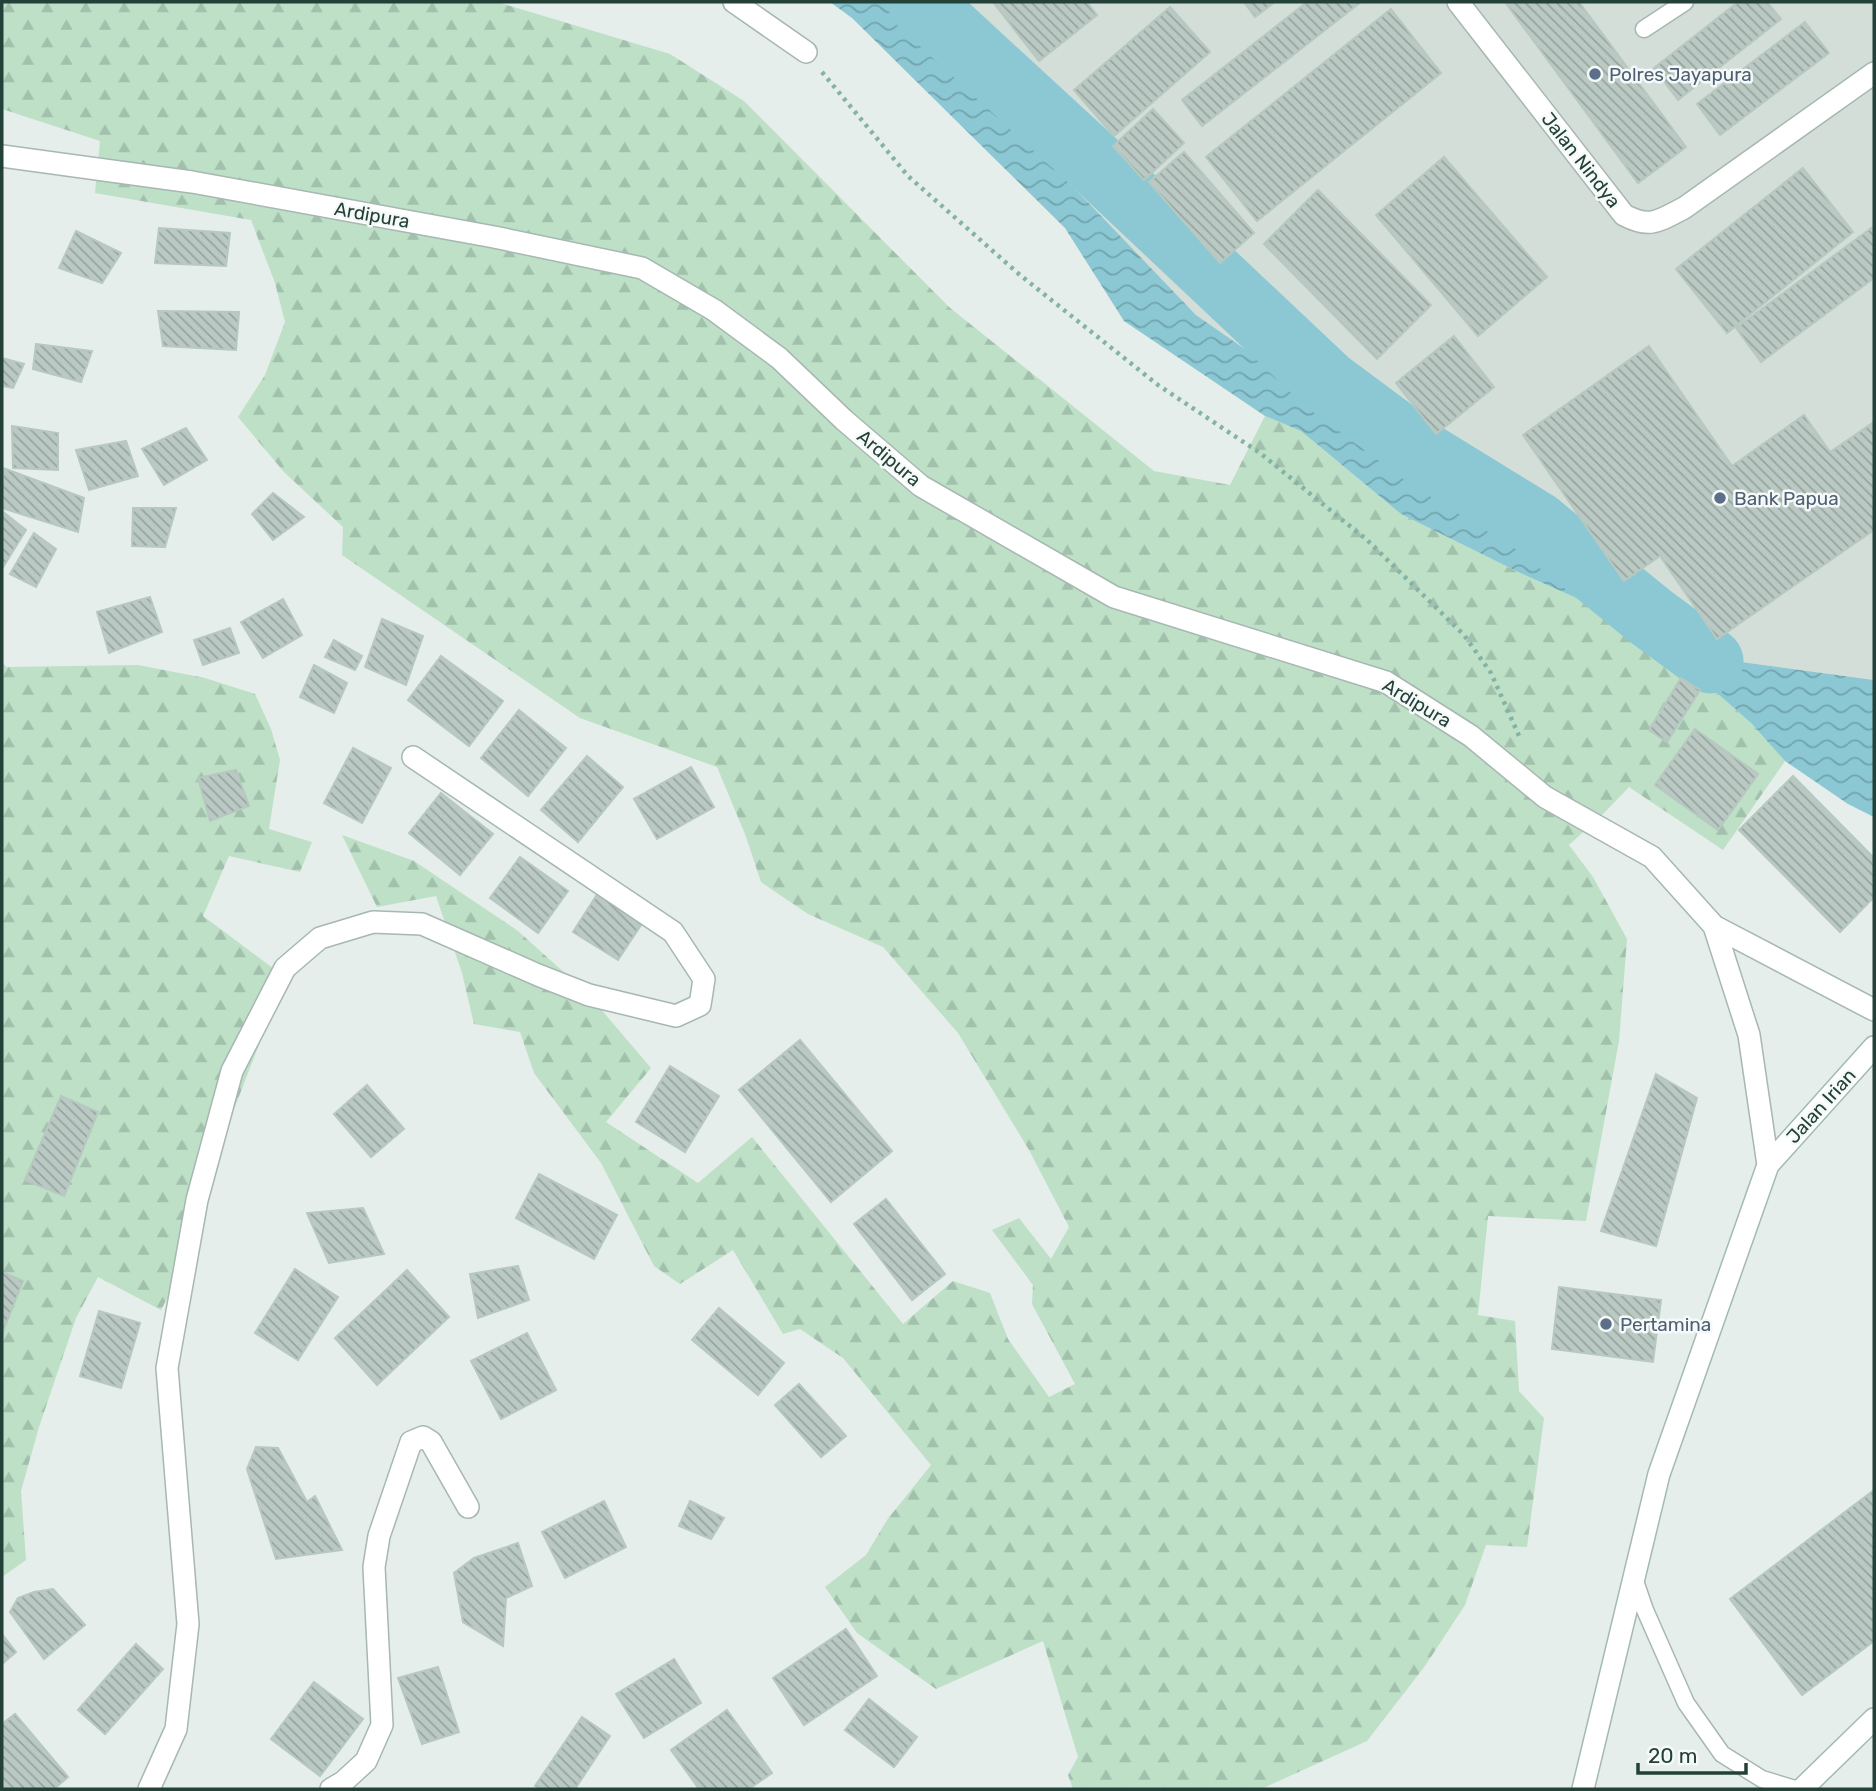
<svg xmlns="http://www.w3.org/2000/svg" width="1876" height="1791" font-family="Rubik,sans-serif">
  <defs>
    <pattern id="forest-firs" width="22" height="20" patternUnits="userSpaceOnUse" patternTransform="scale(1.75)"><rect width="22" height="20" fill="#bde0c7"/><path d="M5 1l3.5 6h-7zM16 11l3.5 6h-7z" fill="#a2c1ac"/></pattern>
    <pattern id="water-waves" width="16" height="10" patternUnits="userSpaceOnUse" patternTransform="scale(1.75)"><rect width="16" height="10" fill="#8bc8d4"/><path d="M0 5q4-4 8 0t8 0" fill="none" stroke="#71a4ad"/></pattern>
    <pattern id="building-back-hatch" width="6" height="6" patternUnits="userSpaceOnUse" patternTransform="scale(1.75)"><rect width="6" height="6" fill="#bac9c3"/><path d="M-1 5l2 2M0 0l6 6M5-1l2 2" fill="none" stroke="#97a59f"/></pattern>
  </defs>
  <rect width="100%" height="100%" fill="#e5eeea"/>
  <path fill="#d3ded9" d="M890 2H1874V680L1734 661 1519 539 1196 315 1083 197Z"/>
  <g fill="url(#forest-firs)">
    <path d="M2 2H497L670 54 744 101 949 307 1154 471 1230 485 1265 416 1301 431 1401 514 1518 572 1581 600 1668 650 1751 723 1785 761 1723 850 1629 787 1606 811 1569 845 1593 877 1627 939 1619 1041 1586 1221 1488 1216 1478 1315 1515 1321 1519 1391 1544 1418 1527 1547 1486 1545 1465 1605 1425 1666 1367 1741 1261 1789H1073L1068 1775 1078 1757 1043 1641 936 1689 857 1633 825 1587 866 1555 887 1520 931 1465 843 1358 800 1329 783 1334 733 1250 680 1284 654 1266 601 1163 534 1073 520 1032 474 1024 462 973 436 896 377 907 342 835 414 861 518 931 588 994 651 1068 606 1122 698 1183 752 1137 903 1324 953 1281 990 1293 1008 1339 1049 1397 1075 1384 1032 1304 1033 1285 992 1230 1019 1218 1051 1259 1069 1227 1029 1150 958 1033 883 947 808 914 761 882 745 834 717 767 580 718 342 555 343 527 284 472 238 417 265 375 285 322 275 283 251 220 95 193 100 141 2 109Z"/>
    <path d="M2 663 7 667 138 665 205 678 255 694 271 729 280 760 269 829 312 842 300 872 229 856 203 916 285 977 211 1169 181 1272 161 1310 98 1277 76 1318 39 1427 21 1491 26 1560 2 1577Z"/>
  </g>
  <path fill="url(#water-waves)" d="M830 2H890L1083 197 1196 315 1519 539 1734 661 1874 680V817L1848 804 1785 761 1751 723 1668 650 1581 600 1518 572 1401 514 1301 431 1265 416 1124 321 1065 228 852 18Z"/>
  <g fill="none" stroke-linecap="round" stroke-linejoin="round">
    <path stroke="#8bc8d4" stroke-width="65" d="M920 2 1099 167 1327 382 1428 457 1537 524 1651 617 1711 661"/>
  </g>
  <g fill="url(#building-back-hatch)" stroke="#b7c8c1" stroke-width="2">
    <path d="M993 2H1087L1097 15 1039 61Z"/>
    <path d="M1244 2H1275L1255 17Z"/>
    <path d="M1307 2H1361L1202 126 1182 100Z"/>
    <path d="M1505 2H1579L1686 147 1638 183Z"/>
    <path d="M1738 2H1767L1781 19 1678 100 1654 68Z"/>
    <path d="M1170 7 1210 52 1114 136 1074 90Z"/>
    <path d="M1391 9 1441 73 1257 221 1206 157Z"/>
    <path d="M1805 22 1829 53 1720 135 1697 104Z"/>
    <path d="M1153 109 1184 143 1144 180 1113 146Z"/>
    <path d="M1184 152 1254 233 1220 263 1149 182Z"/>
    <path d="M1444 157 1547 277 1478 336 1376 215Z"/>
    <path d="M1803 168 1853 232 1727 333 1676 269Z"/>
    <path d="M1318 190 1431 305 1377 359 1264 244Z"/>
    <path d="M1874 226V278L1761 362 1736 328Z"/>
    <path d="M159 228 230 233 226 266 155 263Z"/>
    <path d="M76 231 121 253 102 283 59 268Z"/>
    <path d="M158 311 239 312 236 350 163 346Z"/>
    <path d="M1454 336 1494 387 1436 434 1396 383Z"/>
    <path d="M36 344 92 351 81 382 33 369Z"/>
    <path d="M1649 346 1732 466 1804 415 1830 452 1874 422V530L1717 639 1660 556 1624 581 1523 435Z"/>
    <path d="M2 358 24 364 13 388 2 386Z"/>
    <path d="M12 426 58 433V470L13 468Z"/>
    <path d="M186 428 207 460 164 485 142 449Z"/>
    <path d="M126 441 138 476 89 490 76 450Z"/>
    <path d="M3 468 84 498 78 532 2 508Z"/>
    <path d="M273 493 304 517 273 540 252 514Z"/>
    <path d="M133 508H176L165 547 132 546Z"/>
    <path d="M2 511 26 530 2 569Z"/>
    <path d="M34 533 56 549 36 587 10 574Z"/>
    <path d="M150 597 162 632 109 653 97 612Z"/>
    <path d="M283 599 302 635 263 658 241 622Z"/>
    <path d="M382 619 423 636 406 685 365 667Z"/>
    <path d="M230 628 239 653 203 665 194 640Z"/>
    <path d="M334 640 362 656 355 670 325 657Z"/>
    <path d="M441 656 503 701 469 746 408 700Z"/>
    <path d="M314 665 347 683 334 713 300 697Z"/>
    <path d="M1681 678 1700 690 1667 742 1649 730Z"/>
    <path d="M519 710 566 748 528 796 481 758Z"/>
    <path d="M1695 729 1758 774 1718 830 1655 785Z"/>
    <path d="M353 748 391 768 362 823 324 803Z"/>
    <path d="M587 756 623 787 578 842 541 810Z"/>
    <path d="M691 767 714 807 657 839 634 799Z"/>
    <path d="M236 770 249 806 210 821 198 778Z"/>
    <path d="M1793 776 1874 858V897L1840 932 1739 830Z"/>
    <path d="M441 793 493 834 460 875 409 833Z"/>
    <path d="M520 857 568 891 538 933 490 898Z"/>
    <path d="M600 890 645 919 618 960 573 932Z"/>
    <path d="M800 1040 892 1151 831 1202 739 1090Z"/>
    <path d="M670 1066 719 1096 685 1152 636 1122Z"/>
    <path d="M1656 1074 1697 1098 1656 1246 1601 1231Z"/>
    <path d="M367 1085 404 1129 371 1157 334 1114Z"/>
    <path d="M61 1096 98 1112 64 1196 25 1180Z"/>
    <path d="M539 1174 617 1215 594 1259 516 1218Z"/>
    <path d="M886 1199 945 1274 912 1300 854 1224Z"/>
    <path d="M363 1208 384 1254 329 1263 307 1213Z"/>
    <path d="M518 1266 529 1300 478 1318 470 1274Z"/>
    <path d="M295 1269 338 1297 298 1360 255 1333Z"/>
    <path d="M407 1270 449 1317 377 1385 335 1338Z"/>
    <path d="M2 1272 23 1281 2 1334Z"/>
    <path d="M1559 1287 1661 1300 1653 1362 1552 1349Z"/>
    <path d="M719 1308 784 1363 758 1395 692 1340Z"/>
    <path d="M99 1311 140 1323 121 1388 80 1376Z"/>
    <path d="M527 1333 556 1390 501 1419 471 1361Z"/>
    <path d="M799 1384 846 1436 821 1457 775 1405Z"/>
    <path d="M256 1447 278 1448 307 1502 315 1496 342 1550 276 1559 247 1469Z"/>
    <path d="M1874 1490V1641L1802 1695 1730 1599Z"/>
    <path d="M604 1501 626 1547 565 1578 542 1532Z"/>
    <path d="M690 1501 724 1518 711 1539 679 1526Z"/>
    <path d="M518 1543 532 1586 506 1598 503 1646 463 1622 454 1573 474 1558Z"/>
    <path d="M53 1589 85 1625 44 1659 10 1612 18 1598 34 1592Z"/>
    <path d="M846 1629 877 1676 804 1725 773 1678Z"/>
    <path d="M2 1634 16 1652 2 1664Z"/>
    <path d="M136 1644 163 1669 105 1734 78 1710Z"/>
    <path d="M674 1659 701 1703 644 1738 616 1694Z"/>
    <path d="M438 1667 459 1732 422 1744 398 1678Z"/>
    <path d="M314 1682 363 1719 320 1776 271 1739Z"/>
    <path d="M869 1699 917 1737 894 1767 845 1730Z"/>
    <path d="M727 1710 772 1773 749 1789H699L671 1750Z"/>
    <path d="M15 1714 68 1777 54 1789H2V1724Z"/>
    <path d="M582 1717 610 1736 575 1789H540L535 1786Z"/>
  </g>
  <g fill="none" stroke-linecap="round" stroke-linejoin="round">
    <defs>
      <g id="service">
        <path d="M1644 29 1685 2"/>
        <path d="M1634 1578 1645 1610 1686 1703 1722 1754 1762 1779 1795 1789"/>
      </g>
      <g id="minor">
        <path d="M734 2 806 52"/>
        <path d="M1458 2 1624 215C1651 229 1658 221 1684 208L1874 73"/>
        <path d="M149 1789 176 1729 188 1624 167 1368 197 1200 232 1071 285 968 320 938 373 922 422 924 538 975 589 995 676 1016 700 1005 704 979 673 932 413 757"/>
        <path d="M331 1789 343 1782 366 1761 382 1725 374 1567 379 1536 411 1442 423 1437 431 1442 468 1507"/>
      </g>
      <g id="tertiary">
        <path d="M2 156 192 182 494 237 642 268 714 310 779 358 844 420 921 486 1114 597 1386 682 1471 736 1545 797 1652 857 1714 926 1874 1010"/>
        <path d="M1714 926 1749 1035 1768 1165"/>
      </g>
      <g id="secondary">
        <path d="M1583 1789 1659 1474 1768 1165 1874 1047"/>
        <path d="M1802 1789 1874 1719"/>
      </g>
    </defs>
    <use href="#service" stroke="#a7b7b1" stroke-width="19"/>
    <use href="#minor" stroke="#a7b7b1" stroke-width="24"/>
    <use href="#tertiary" stroke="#a7b7b1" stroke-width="24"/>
    <use href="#secondary" stroke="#a2bab2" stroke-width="24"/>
    <path stroke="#84b3a5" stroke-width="4.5" stroke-dasharray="3.5 5" stroke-linecap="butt" d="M822 72 908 176 1020 275 1158 385 1260 453 1367 540 1464 635 1491 673 1520 738"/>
    <use href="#service" stroke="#fff" stroke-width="16"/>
    <use href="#minor" stroke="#fff" stroke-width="21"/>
    <use href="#tertiary" stroke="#fff" stroke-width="21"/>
    <use href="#secondary" stroke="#fff" stroke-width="21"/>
  </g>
  <g fill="#5c6f8a" stroke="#f5faf8" stroke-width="2.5">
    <circle cx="1595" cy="74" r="7"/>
    <circle cx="1720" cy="498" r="7"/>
    <circle cx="1606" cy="1324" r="7"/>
  </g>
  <g text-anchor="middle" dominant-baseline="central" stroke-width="5" stroke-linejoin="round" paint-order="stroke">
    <g font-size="19" fill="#4e5e75" stroke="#f5faf8" text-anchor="start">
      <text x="1609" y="74">Polres Jayapura</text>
      <text x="1734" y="498">Bank Papua</text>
      <text x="1620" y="1324">Pertamina</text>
    </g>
    <g font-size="19" fill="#234139" stroke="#f5faf8">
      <text transform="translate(1581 160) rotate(52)">Jalan Nindya</text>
      <text transform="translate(372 215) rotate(10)">Ardipura</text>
      <text transform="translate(889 458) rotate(40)">Ardipura</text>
      <text transform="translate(1417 703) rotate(31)">Ardipura</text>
      <text transform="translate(1821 1106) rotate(-48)">Jalan Irian</text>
    </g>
  </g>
  <rect width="1876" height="1791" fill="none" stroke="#234139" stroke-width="7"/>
  <path d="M1638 1763v10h108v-10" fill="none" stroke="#234139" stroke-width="3.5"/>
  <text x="1648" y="1763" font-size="21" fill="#234139" stroke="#f5faf8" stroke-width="5" paint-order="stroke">20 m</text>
</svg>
